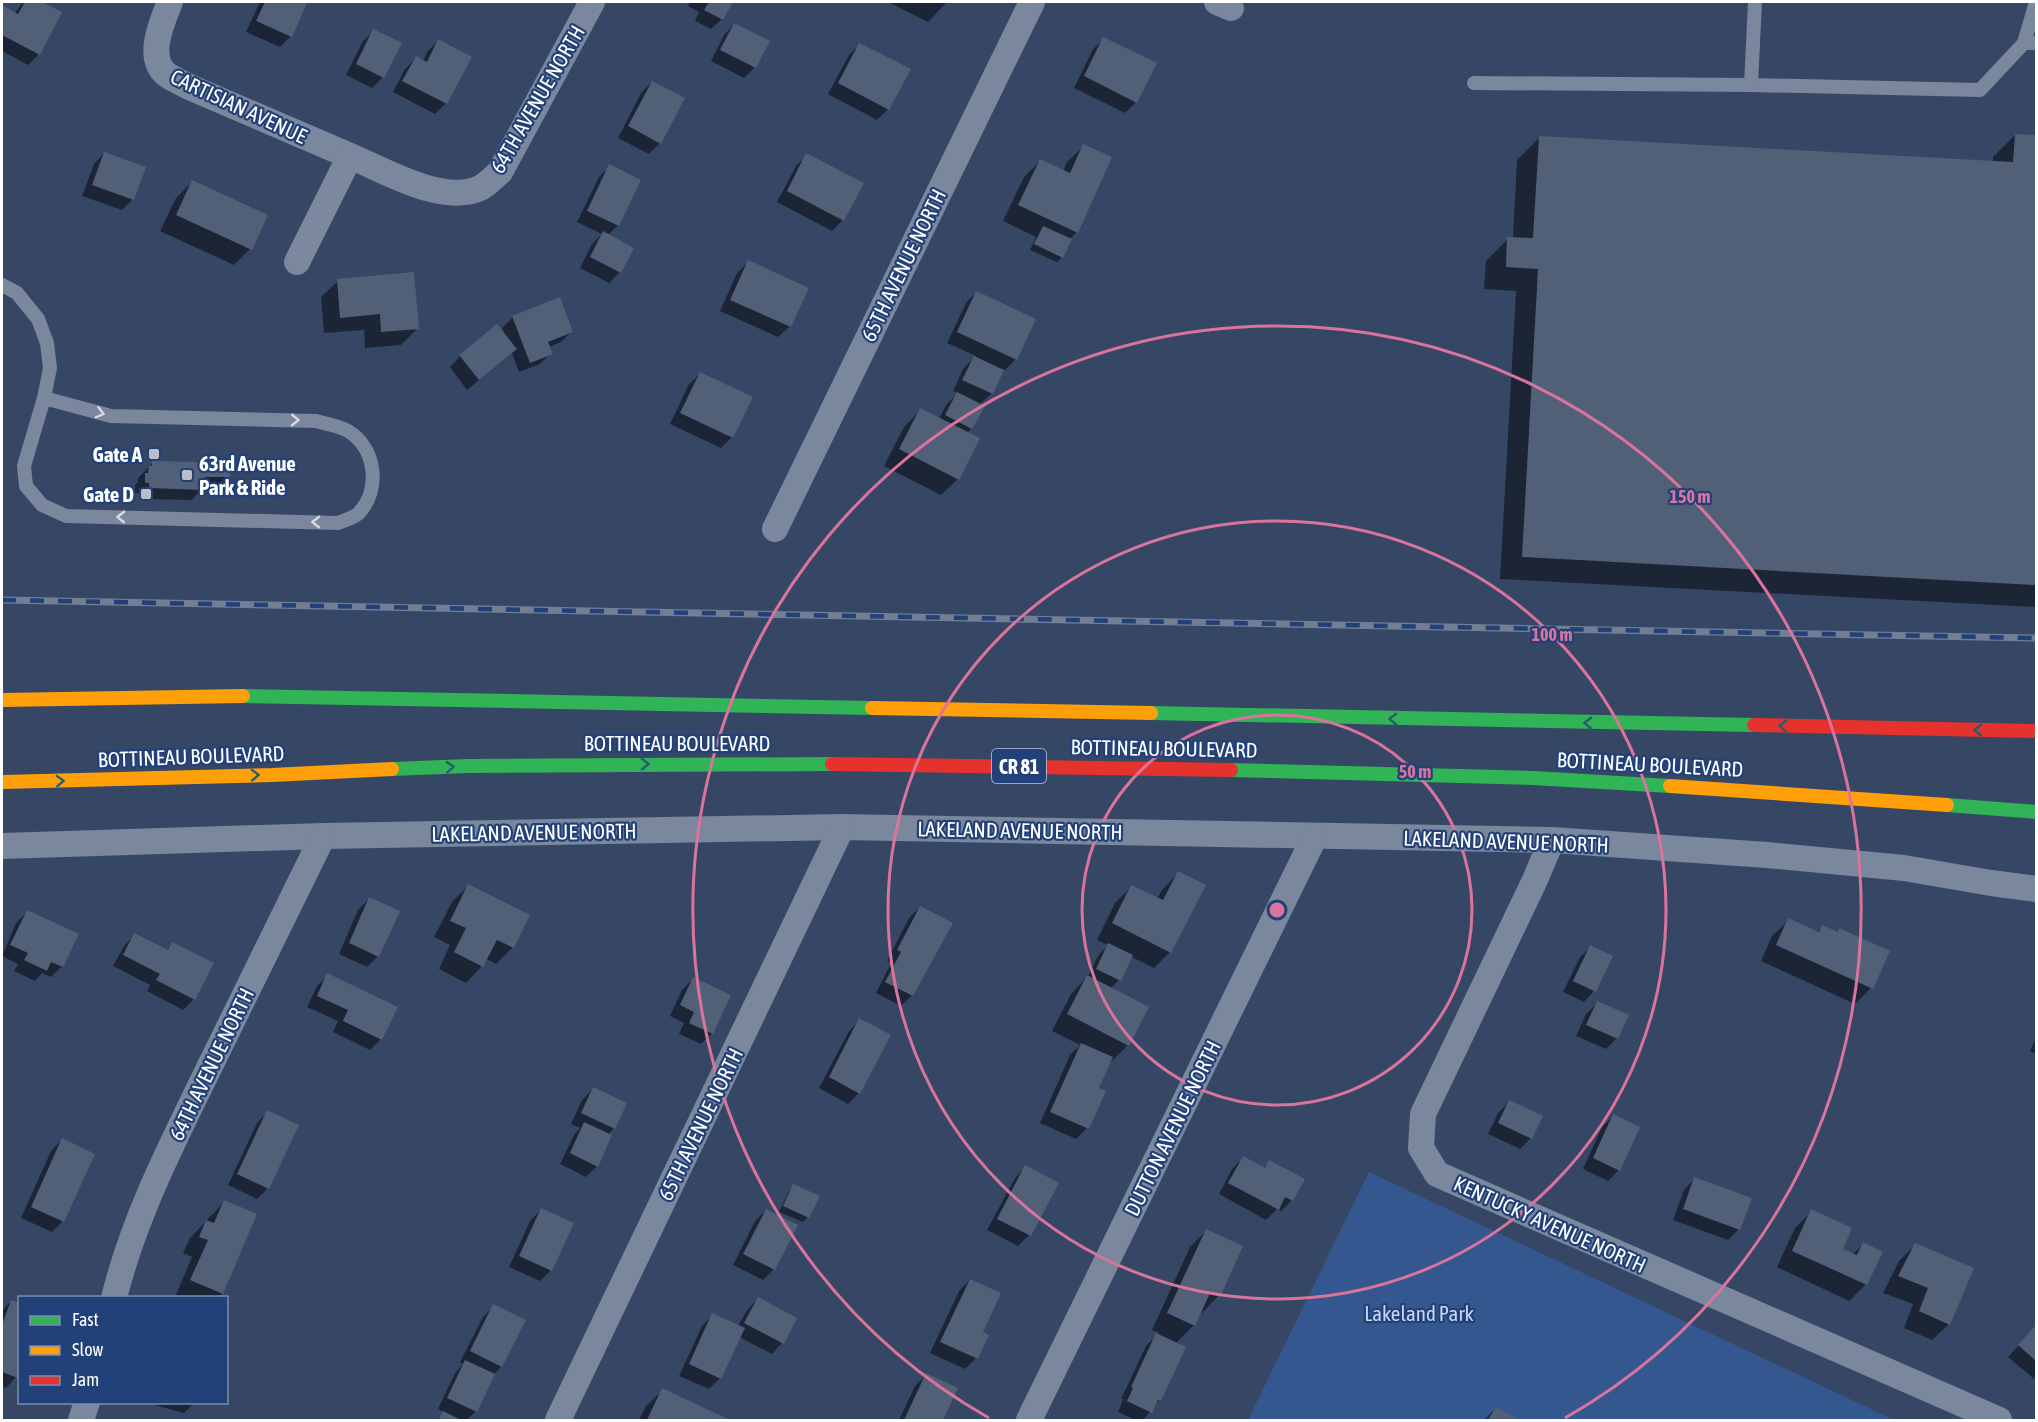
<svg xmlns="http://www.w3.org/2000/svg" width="2038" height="1422" font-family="'Asap Condensed',sans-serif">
  <rect width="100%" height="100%" fill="#364765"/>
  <path fill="#355790" d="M1369 1172 1894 1420H1248Z"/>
  <g fill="#0007">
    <path d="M23 2H39L60 12 39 54 28 65 2 51V7L14 14Z"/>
    <path d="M260 2H300L305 4 291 36 280 47 246 32Z"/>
    <path d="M690 2H731L722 19 711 29 695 21 699 12 688 6Z"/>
    <path d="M888 2H947L928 22Z"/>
    <path d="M734 24 755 67 744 78 711 61 724 35Z"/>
    <path d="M374 31 383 77 372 88 346 75 363 41Z"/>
    <path d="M1104 39 1136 102 1125 113 1074 88 1093 49Z"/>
    <path d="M438 41 446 103 435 114 393 92 405 69 416 58 423 61 427 52Z"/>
    <path d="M860 44 888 109 877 120 828 94 849 55Z"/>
    <path d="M652 82 660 143 649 154 618 138 641 93Z"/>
    <path d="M2015 135 2036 137V607L1500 579 1516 291 1484 289 1486 261 1508 239H1513L1517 160 1539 138 1993 162V157Z"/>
    <path d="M1084 146 1077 232 1069 240 1062 257 1057 262 1030 250 1036 237 1003 221 1024 177 1040 161 1063 172 1067 162Z"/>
    <path d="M104 153 133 199 122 210 82 196 94 164Z"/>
    <path d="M807 155 843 220 832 231 777 202 796 166Z"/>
    <path d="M610 166 618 225 608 235 620 272 609 283 580 268 592 244 602 234 577 222 599 177Z"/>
    <path d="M192 182 250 249 234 265 160 231 176 198Z"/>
    <path d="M748 262 807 289 789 327 778 337 720 311 737 273Z"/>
    <path d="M338 281 417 329 401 345 365 348 364 330 324 333 321 297Z"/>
    <path d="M976 292 1016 359 1005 370 1003 369 992 393 979 405 971 429 967 433 958 479 941 495 884 466 904 427 920 410 939 419 946 405 958 393 953 391 963 369 976 356 947 343 966 303Z"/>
    <path d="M513 317 572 331 561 342 549 347 551 353 540 364 519 372 512 353 467 390 450 367 460 356 505 335 502 328Z"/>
    <path d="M700 374 732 437 721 448 670 424 689 384Z"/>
    <path d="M199 460 228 477 217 488 203 487 192 500 139 499V493H135V485L138 482V478L153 463 195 464Z"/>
    <path d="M1178 873 1170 952 1154 968 1130 956 1119 980 1110 989 1128 1045 1111 1062 1109 1061 1097 1089 1104 1092 1087 1128 1076 1139 1040 1123 1070 1055 1080 1045 1052 1031 1071 994 1088 976 1098 956 1108 945 1097 940 1115 903 1132 886 1157 899 1162 890Z"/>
    <path d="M468 886 513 947 496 964 486 959 482 966 466 983 439 969 450 945 434 937 452 902Z"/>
    <path d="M369 899 378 956 367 967 339 954 358 910Z"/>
    <path d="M920 907 912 995 901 1006 876 993 891 963 887 961 909 918Z"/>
    <path d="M27 912 62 966 51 977 42 973 35 981 14 971 18 964 2 956 16 923Z"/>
    <path d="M1789 920 1817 932 1823 927 1837 933 1840 930 1871 988 1855 1004 1761 961 1772 936Z"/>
    <path d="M134 935 166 951 172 944 194 999 183 1010 147 991 150 985 113 966 124 946Z"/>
    <path d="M1591 947 1594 991 1584 1002 1563 992 1580 957Z"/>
    <path d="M328 975 381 1039 370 1050 333 1032 338 1021 307 1007 317 986Z"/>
    <path d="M693 979 712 1033 701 1044 679 1034 684 1023 670 1016 682 990Z"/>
    <path d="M1597 1003 1617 1038 1606 1049 1576 1036 1586 1014Z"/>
    <path d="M860 1020 859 1093 848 1104 819 1088 849 1031Z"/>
    <path d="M2036 1038V1054L2030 1051Z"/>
    <path d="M593 1089 614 1128 608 1135 597 1166 586 1177 560 1164 574 1135 580 1128 571 1124 582 1100Z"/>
    <path d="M1509 1102 1531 1138 1520 1149 1488 1134 1498 1113Z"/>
    <path d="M268 1112V1188L257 1199 228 1185 257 1123Z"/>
    <path d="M1613 1116 1619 1170 1608 1181 1583 1169 1602 1127Z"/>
    <path d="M62 1140 63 1221 52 1232 21 1218 51 1151Z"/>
    <path d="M1243 1158 1263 1169 1270 1162 1292 1200 1281 1211 1277 1209 1266 1220 1219 1194 1232 1169Z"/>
    <path d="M1026 1167 1057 1183 1029 1235 1018 1246 987 1230 1015 1178Z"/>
    <path d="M1694 1179 1739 1229 1728 1240 1673 1220 1684 1190Z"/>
    <path d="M794 1186 808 1217 803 1222 779 1212 789 1191Z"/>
    <path d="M224 1202 222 1293 217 1298 175 1297 192 1257 183 1253 190 1238Z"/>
    <path d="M541 1210 551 1270 540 1281 509 1267 530 1221Z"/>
    <path d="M766 1210 774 1269 763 1280 733 1265 755 1221Z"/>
    <path d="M1812 1211 1841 1250 1852 1255 1863 1244 1866 1284 1849 1301 1777 1267 1795 1228Z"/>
    <path d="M1207 1230 1218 1296 1202 1313 1200 1312 1194 1325 1176 1343 1160 1400 1143 1420H1135L1118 1412 1123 1399H1121L1146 1346 1159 1333 1152 1330 1190 1247Z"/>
    <path d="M1915 1245 1949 1324 1932 1340 1904 1328 1913 1304 1883 1293 1899 1261Z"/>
    <path d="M970 1280 981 1332 976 1358 965 1369 930 1353 959 1291Z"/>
    <path d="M758 1299 782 1343 772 1354 739 1337 720 1378 709 1389 679 1376 702 1326 713 1315 738 1326 747 1310Z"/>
    <path d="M11 1301 16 1377 6 1388 2 1387V1311Z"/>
    <path d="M494 1306 501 1367 493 1375 476 1411 467 1420H436L444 1412 438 1409 455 1373 463 1364 460 1362 483 1317Z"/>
    <path d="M2035 1328 2036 1329V1376L2034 1379 2008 1357Z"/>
    <path d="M926 1375 956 1389 941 1420H899L915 1386Z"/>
    <path d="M663 1390 726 1420H639L646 1406Z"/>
    <path d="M152 1402H195L184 1413 151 1404Z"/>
    <path d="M1496 1408 1518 1420H1484Z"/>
  </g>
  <g fill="#515f77">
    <path d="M25 2H42L62 12 40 55 2 35V5L18 14Z"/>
    <path d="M265 2 307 3 292 37 256 21Z"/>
    <path d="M709 2H733L723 20 704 10Z"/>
    <path d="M734 23 770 41 756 68 720 50Z"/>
    <path d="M373 29 402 43 384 78 356 64Z"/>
    <path d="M1103 37 1157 63 1137 103 1084 76Z"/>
    <path d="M438 39 472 57 447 104 402 81 416 56 427 62Z"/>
    <path d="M859 43 911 69 889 110 838 83Z"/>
    <path d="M652 81 685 98 661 144 628 126Z"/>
    <path d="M2015 134 2036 135V585L1522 557 1538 269 1506 267 1507 237 1533 238 1539 136 2013 162Z"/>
    <path d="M1083 144 1112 157 1078 233 1018 205 1040 159 1070 173Z"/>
    <path d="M104 152 146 167 134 200 92 185Z"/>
    <path d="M806 153 864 183 844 221 787 191Z"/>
    <path d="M609 164 641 180 619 226 587 211Z"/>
    <path d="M192 180 268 215 252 250 176 215Z"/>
    <path d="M1043 226 1072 239 1063 258 1034 244Z"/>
    <path d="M603 231 634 248 621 273 590 257Z"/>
    <path d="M748 260 809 288 791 327 730 300Z"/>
    <path d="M414 272 419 329 381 332 380 314 340 318 337 279Z"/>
    <path d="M976 291 1036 319 1017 360 957 332Z"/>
    <path d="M560 297 573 332 548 342 553 354 530 363 512 316Z"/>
    <path d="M497 324 517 349 479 380 459 355Z"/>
    <path d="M974 356 1004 370 993 394 962 380Z"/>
    <path d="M700 372 753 397 733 438 680 413Z"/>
    <path d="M957 392 985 406 972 429 945 415Z"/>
    <path d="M920 408 980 438 959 480 899 449Z"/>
    <path d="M199 458 230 459V477H205L204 490 149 488V483H145V473H148L149 466H152V461L198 462Z"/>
    <path d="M1178 871 1206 885 1171 953 1112 923 1131 885 1163 900Z"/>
    <path d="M468 884 530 915 514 948 497 940 483 967 454 952 466 928 450 921Z"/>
    <path d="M369 897 400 911 379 957 349 943Z"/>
    <path d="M920 906 953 923 913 996 885 982 901 952 897 950Z"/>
    <path d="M27 910 79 934 63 967 51 962 47 971 24 960 28 953 10 945Z"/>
    <path d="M1788 918 1819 932 1822 925 1838 932 1839 928 1890 951 1873 989 1776 945Z"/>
    <path d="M134 933 168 950 172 942 214 963 195 1000 156 980 160 974 123 955Z"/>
    <path d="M1108 943 1133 955 1121 981 1096 969Z"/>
    <path d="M1590 945 1613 956 1596 992 1573 981Z"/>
    <path d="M327 973 398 1007 382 1040 343 1021 348 1010 317 996Z"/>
    <path d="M1087 975 1149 1007 1129 1046 1067 1014Z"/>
    <path d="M693 977 731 995 713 1034 689 1023 694 1012 680 1005Z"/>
    <path d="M1597 1001 1629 1015 1618 1039 1586 1025Z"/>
    <path d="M859 1018 891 1035 860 1094 829 1077Z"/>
    <path d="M1081 1043 1113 1057 1099 1088 1106 1091 1089 1129 1050 1112Z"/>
    <path d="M593 1087 627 1103 615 1129 581 1113Z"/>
    <path d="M1509 1100 1543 1116 1532 1139 1498 1123Z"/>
    <path d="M267 1110 299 1125 269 1189 237 1174Z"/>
    <path d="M1613 1114 1640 1127 1620 1171 1593 1158Z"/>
    <path d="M584 1122 612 1135 598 1167 570 1153Z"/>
    <path d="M62 1138 95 1154 64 1222 31 1207Z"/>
    <path d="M1243 1156 1265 1168 1269 1160 1305 1179 1293 1201 1285 1197 1279 1210 1228 1183Z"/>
    <path d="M1025 1165 1059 1183 1031 1236 997 1219Z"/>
    <path d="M1694 1177 1752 1198 1740 1230 1683 1209Z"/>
    <path d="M793 1184 820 1196 809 1218 783 1206Z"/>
    <path d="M224 1200 257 1214 223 1294 190 1280 208 1240 199 1237 206 1220 214 1223Z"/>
    <path d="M541 1208 574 1223 552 1271 519 1256Z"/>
    <path d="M766 1209 798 1225 775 1270 743 1254Z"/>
    <path d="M1811 1209 1852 1228 1843 1249 1857 1255 1863 1242 1883 1252 1867 1285 1792 1251Z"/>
    <path d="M1206 1229 1243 1246 1220 1297 1210 1293 1195 1326 1167 1313Z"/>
    <path d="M1915 1243 1974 1268 1950 1325 1919 1311 1928 1288 1898 1276Z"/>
    <path d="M970 1279 1001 1293 983 1332 989 1335 978 1359 940 1342Z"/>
    <path d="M758 1297 797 1318 784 1344 744 1323Z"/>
    <path d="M11 1300 20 1303V1373L18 1378 2 1372V1325Z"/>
    <path d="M493 1304 526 1320 502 1367 470 1351Z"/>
    <path d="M712 1313 745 1328 721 1379 689 1364Z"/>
    <path d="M2035 1326 2036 1327V1361L2018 1345Z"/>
    <path d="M1156 1333 1186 1347 1161 1401 1158 1400 1152 1413 1127 1401 1133 1388 1131 1387Z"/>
    <path d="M465 1360 495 1374 477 1412 447 1398Z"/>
    <path d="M926 1373 958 1388 943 1420H904Z"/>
    <path d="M662 1388 730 1420H647Z"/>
    <path d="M1496 1407 1521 1420H1488Z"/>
    <path d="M443 1411 461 1420H438Z"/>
  </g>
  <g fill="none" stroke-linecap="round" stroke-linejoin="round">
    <g stroke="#7a879c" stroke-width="14">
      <path d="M1755 2 1751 85 1980 90 2025 42"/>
      <path d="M2036 2 2024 43H2036"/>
      <path d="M1474 83 1751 85"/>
      <path d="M2 285 17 293 38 319 47 343 50 368 44 398 24 466 26 486 42 505 66 516 338 523C345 520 354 518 359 513 381 489 376 448 348 431 339 426 326 424 316 421L111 416 44 398"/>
    </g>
    <g stroke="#7a879c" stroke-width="26">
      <path d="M170 2C162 22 146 57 166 74 172 79 181 82 187 86L350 156"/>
      <path d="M1217 2 1231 8"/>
      <path d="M297 262 350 156C384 170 440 204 478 189 486 186 493 178 500 172L592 2"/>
      <path d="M775 529 1032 2"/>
      <path d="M1552 840 1534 882 1423 1114 1421 1148 1437 1174 1999 1420"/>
      <path d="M2 846 323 836 842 827 1552 840 1767 855 1904 868 1991 883 2036 889"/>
      <path d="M114 1298C134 1217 172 1144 208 1070 246 992 285 914 323 836"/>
      <path d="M81 1420 87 1402"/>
      <path d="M558 1420 842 827"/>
      <path d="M1029 1420 1315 836"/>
    </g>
    <g stroke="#30b455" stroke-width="14">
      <path d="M243 696 872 708"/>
      <path d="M1151 713 1754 725"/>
      <path d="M392 769 468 766 832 764"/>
      <path d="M1231 770 1533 778 1670 786"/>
      <path d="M1947 805 2036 812"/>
    </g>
    <g stroke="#ff9f0a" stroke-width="14">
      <path d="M2 700 243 696"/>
      <path d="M872 708 1151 713"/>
      <path d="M2 782 272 775 392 769"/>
      <path d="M1670 786 1947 805"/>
    </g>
    <g stroke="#e5322d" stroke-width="14">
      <path d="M1754 725 2036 731"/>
      <path d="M832 764 1231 770"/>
    </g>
    <defs>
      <path id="rail" d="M2 600 2036 638"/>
    </defs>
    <use href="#rail" stroke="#727e94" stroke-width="7"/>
    <use href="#rail" stroke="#224179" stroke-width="4.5" stroke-dasharray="14" stroke-linecap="butt"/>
  </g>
  <defs><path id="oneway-chevron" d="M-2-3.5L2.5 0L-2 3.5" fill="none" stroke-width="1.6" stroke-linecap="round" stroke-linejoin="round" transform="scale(1.5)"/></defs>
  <g stroke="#d7dbe1">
    <use href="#oneway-chevron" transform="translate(100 413) rotate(15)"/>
    <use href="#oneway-chevron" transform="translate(295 420) rotate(1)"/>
    <use href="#oneway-chevron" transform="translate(121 517) rotate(-179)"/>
    <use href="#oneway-chevron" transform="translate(316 522) rotate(-179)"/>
  </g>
  <g stroke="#265e70">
    <use href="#oneway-chevron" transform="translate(1393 719) rotate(-179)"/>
    <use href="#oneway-chevron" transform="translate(1588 723) rotate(-179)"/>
    <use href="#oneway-chevron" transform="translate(1783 726) rotate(-179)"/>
    <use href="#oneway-chevron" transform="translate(1978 730) rotate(-179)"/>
    <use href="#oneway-chevron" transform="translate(645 764) rotate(-1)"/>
    <use href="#oneway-chevron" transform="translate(450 767) rotate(-3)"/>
    <use href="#oneway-chevron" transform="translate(255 775) rotate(-2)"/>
    <use href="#oneway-chevron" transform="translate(60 781) rotate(-2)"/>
  </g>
  <g fill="none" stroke="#da749d" stroke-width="3">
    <circle cx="1277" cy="910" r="195"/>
    <circle cx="1277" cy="910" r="389"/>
    <path d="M989 1418A584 584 0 1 1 1565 1418"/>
  </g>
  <g fill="#b9bfc9" stroke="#224179" stroke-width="2">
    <rect x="148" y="448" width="12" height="12" rx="3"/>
    <rect x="181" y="469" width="12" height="12" rx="3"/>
    <rect x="140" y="488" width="12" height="12" rx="3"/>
  </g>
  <g text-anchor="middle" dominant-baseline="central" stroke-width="4.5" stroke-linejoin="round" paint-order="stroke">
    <rect fill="#224179" stroke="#bdc6d7" stroke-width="1.5" x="992" y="749" width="54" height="34" rx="4.5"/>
    <g font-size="20" font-weight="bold" fill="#fff">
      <text x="1019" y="766">CR 81</text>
    </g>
    <g font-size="21" fill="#fff" stroke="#224179">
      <text transform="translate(537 99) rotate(-60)">64TH AVENUE NORTH</text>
      <text transform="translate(239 106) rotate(25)">CARTISIAN AVENUE</text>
      <text transform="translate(903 265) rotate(-64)">65TH AVENUE NORTH</text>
      <text x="677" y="743">BOTTINEAU BOULEVARD</text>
      <text transform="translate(1164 748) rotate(1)">BOTTINEAU BOULEVARD</text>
      <text transform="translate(191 756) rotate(-2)">BOTTINEAU BOULEVARD</text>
      <text transform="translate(1650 764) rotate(3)">BOTTINEAU BOULEVARD</text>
      <text transform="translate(1020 830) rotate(1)">LAKELAND AVENUE NORTH</text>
      <text transform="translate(534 832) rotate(-1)">LAKELAND AVENUE NORTH</text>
      <text transform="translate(1506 841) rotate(2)">LAKELAND AVENUE NORTH</text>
      <text transform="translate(211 1064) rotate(-64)">64TH AVENUE NORTH</text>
      <text transform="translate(700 1124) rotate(-64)">65TH AVENUE NORTH</text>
      <text transform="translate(1172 1128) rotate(-64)">DUTTON AVENUE NORTH</text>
      <text transform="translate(1550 1224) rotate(24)">KENTUCKY AVENUE NORTH</text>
    </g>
    <g font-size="21" font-weight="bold" fill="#fff" stroke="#224179" text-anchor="end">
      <text x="142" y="454">Gate A</text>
      <text x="199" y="463" text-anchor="start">63rd Avenue<tspan x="199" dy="24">Park &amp; Ride</tspan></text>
      <text x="134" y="494">Gate D</text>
    </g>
    <g font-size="21" fill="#c6d8f4" stroke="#224179">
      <text x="1419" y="1313">Lakeland Park</text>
    </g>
  </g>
  <circle cx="1277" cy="910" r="9" fill="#da749d" stroke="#224179" stroke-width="3"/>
  <g font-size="18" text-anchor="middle" font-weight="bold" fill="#da749d" stroke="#224179" stroke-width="4.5" stroke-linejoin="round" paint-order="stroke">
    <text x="1690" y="503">150 m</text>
    <text x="1552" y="641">100 m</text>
    <text x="1415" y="778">50 m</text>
  </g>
  <rect width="2038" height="1422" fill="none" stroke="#ffffff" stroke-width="6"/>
  <rect x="18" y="1296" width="210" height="108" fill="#224179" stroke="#7a8daf" stroke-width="1.5"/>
  <rect x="30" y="1316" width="30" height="9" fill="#30b455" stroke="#7a8daf" stroke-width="1.5"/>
  <text x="72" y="1326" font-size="18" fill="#ffffff">Fast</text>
  <rect x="30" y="1346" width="30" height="9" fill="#ff9f0a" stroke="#7a8daf" stroke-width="1.5"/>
  <text x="72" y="1356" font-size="18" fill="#ffffff">Slow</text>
  <rect x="30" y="1376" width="30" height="9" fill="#e5322d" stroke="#7a8daf" stroke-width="1.5"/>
  <text x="72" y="1386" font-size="18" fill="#ffffff">Jam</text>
</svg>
